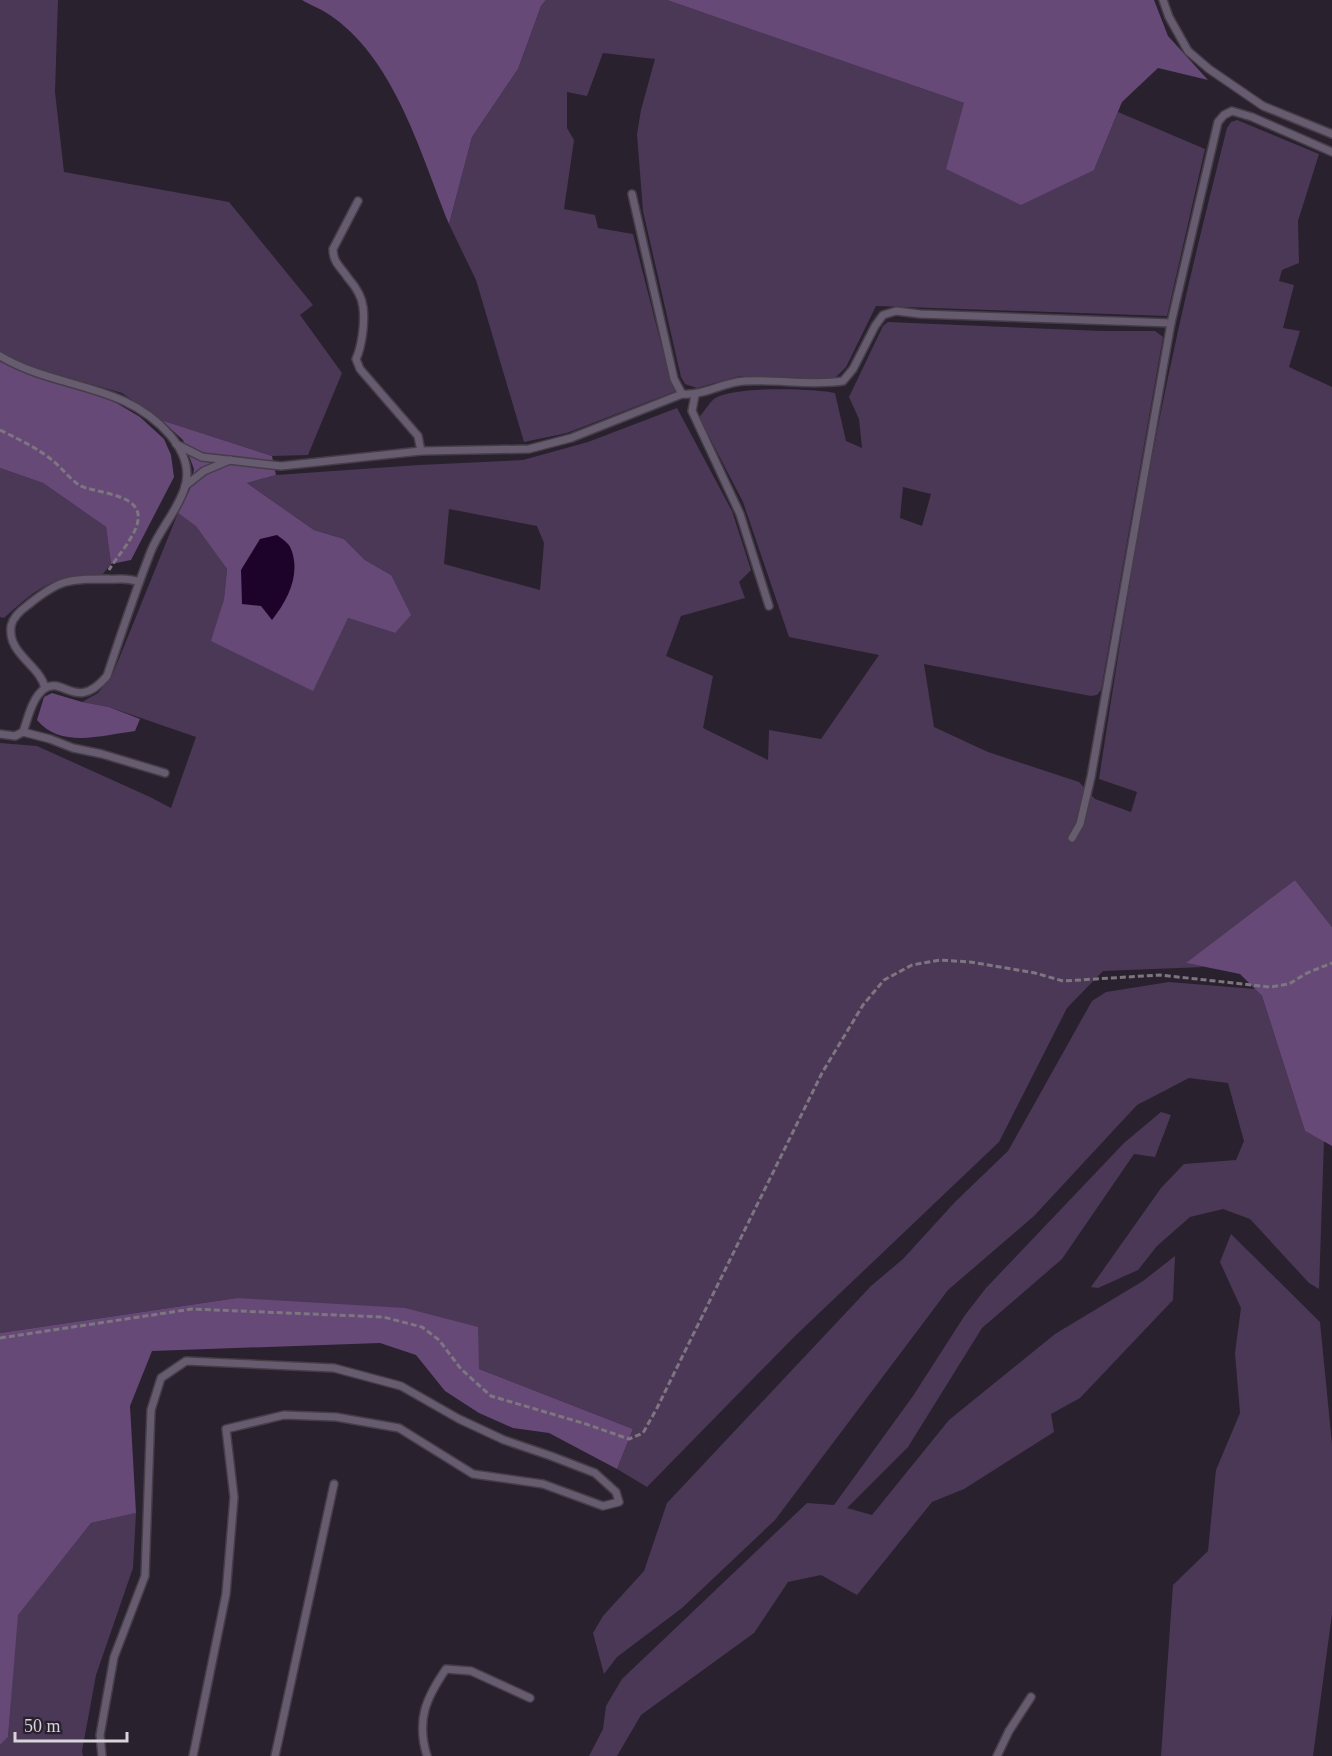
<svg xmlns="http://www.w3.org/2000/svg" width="1332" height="1756" font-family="Georgia,serif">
  <rect width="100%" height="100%" fill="#29212d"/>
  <g fill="#4b3856" fill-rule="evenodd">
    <path d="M0 0H58L55 92 64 172 229 202 313 305 300 315 342 373 308 455 272 456 161 420 122 393 77 380 87 390 0 362Z"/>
    <path d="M546 0H667L964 103 1094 170 1118 112 1205 149 1167 316 876 306 846 367 834 379 740 376 697 388 685 384 681 377 643 211 637 134 641 110 655 59 603 53 587 96 567 92V128L574 140 564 209 595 215 598 228 633 234 671 383 676 391 567 433 524 442 476 280 449 224 472 137 518 69 541 6Z"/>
    <path d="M1237 120 1319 154 1298 221 1299 263 1282 270 1279 281 1294 285 1283 328 1300 331 1289 367 1332 387V927L1295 880 1187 963 1204 967 1103 971 1067 1008 999 1142 794 1337 647 1487 617 1469 633 1429 479 1369 237 1298 0 1333V743L37 746 150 797 171 808 196 737 109 707 82 702 98 693 112 676 178 513 196 525 227 569 224 599 212 641 348 618 395 633 391 575 365 560 344 539 314 530 247 483 276 475 419 465 523 460 588 442 677 408 732 511 751 570 739 582 745 598 681 616 666 656 713 676 703 728 768 760 769 730 821 739 879 655 789 637 743 502 699 417C704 412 709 403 714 399 732 386 813 388 835 393L846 441 862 448 859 419 849 397 883 326 888 322 1102 331H1155L1163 337 1101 690 1097 695 1091 696 924 664 934 727 988 752 1079 782 1095 799 1131 812 1137 792 1099 779C1122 629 1145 479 1178 331 1193 263 1210 196 1227 128L1231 122ZM903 487 931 494 922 526 900 518ZM449 509 537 526 544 543 540 590 444 564Z"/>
    <path d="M0 468 43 483 106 527 111 564 102 575C52 576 41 585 4 618L0 617Z"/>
    <path d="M1169 982 1255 989 1262 996 1305 1131 1324 1141 1319 1289 1309 1283 1250 1219 1223 1209 1190 1217 1157 1246 1138 1270 1098 1288 1091 1287 1161 1188 1184 1164 1236 1160 1244 1141 1228 1083 1189 1078 1137 1105 1034 1216 948 1290 775 1520 682 1608 617 1657 604 1674 593 1633 603 1616 644 1571 667 1503 871 1286 903 1259 955 1202 1008 1151 1092 1001 1106 992Z"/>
    <path d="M1161 1112 1171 1115 1155 1157 1134 1154 1062 1259 982 1328 908 1447 847 1508 872 1515 949 1420 1055 1334 1143 1281 1175 1256 1173 1300 1080 1398 1051 1414 1054 1432 964 1489 932 1502 857 1595 821 1575 788 1582 754 1633 641 1715 617 1756H589L603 1729 606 1706 622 1679 807 1503 834 1505 913 1396 965 1315 986 1288 1124 1143Z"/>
    <path d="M1231 1234 1320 1322 1332 1444V1614L1313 1756H1161L1173 1585 1208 1551 1216 1470 1240 1413 1235 1353 1241 1308 1220 1262Z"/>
    <path d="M136 1513 133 1568 96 1675 82 1751 83 1756H0V1745L8 1737 17 1615 91 1523Z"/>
  </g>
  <g fill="#664976">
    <path d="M302 0H546L541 6 518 69 472 137 449 224C421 155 396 63 334 18 324 10 312 6 302 0Z"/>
    <path d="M667 0H1154L1168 36 1208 80 1158 68 1122 102 1094 170 1021 205 946 169 964 103Z"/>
    <path d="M0 362 58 379 108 398 140 417 164 439 171 455 174 477 131 560 111 564 106 527 43 483 0 468Z"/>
    <path d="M161 420 272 456 276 475 247 483 314 530 344 539 365 560 391 575 411 615 395 633 348 618 313 691 211 641 224 599 227 569 196 526 178 513 190 489 194 469 183 440Z"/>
    <path d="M52 693 82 702 109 707 140 719 135 731C103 735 61 749 37 720L44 697Z"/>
    <path d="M1295 880 1332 927V1146L1305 1131 1262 996 1240 974 1186 963Z"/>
    <path d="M237 1298 405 1308 478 1327 479 1369 633 1429 617 1469 549 1433 513 1428 479 1413 445 1391 416 1355 380 1343 152 1351 130 1406 136 1513 91 1523 18 1615 8 1737 0 1745V1333Z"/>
  </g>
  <path fill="#1d032a" d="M277 535C282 539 289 543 291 549 301 574 288 600 272 620L261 606 242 604 241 570 260 539Z"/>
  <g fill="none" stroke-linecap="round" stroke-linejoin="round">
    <defs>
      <g id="lane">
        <path d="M1163 0 1169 17 1188 51 1209 69 1263 106 1332 134"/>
        <path d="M632 194 674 379 682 394"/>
        <path d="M358 201 333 249C333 263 341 267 348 278 355 286 362 296 363 307 365 322 362 346 356 359L360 369 418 436 421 451"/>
        <path d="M0 356C38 379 84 383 124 401 154 415 196 449 185 487 178 510 160 529 151 551 135 592 121 634 107 676 76 713 63 675 44 689 32 698 28 718 23 732"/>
        <path d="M695 395 692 411 740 514 769 606"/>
        <path d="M176 444 202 457 281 466 421 451 529 449 571 438 682 394C704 396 723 382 745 381 778 379 810 386 843 381L853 369 875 326 883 315 896 311 920 314 1171 323"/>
        <path d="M185 486 204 471 230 460"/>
        <path d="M45 688C40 665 7 654 11 626 13 617 21 610 28 605 60 579 68 579 108 579 121 580 126 577 139 582"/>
        <path d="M0 734 15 736 23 732 50 739 73 748 102 754 165 773"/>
        <path d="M1072 838 1080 824 1091 777 1171 323 1218 122 1224 115 1232 111 1252 117 1332 152"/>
        <path d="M102 1756 100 1735 114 1657 145 1576 151 1410 161 1378 186 1361 334 1368 401 1386 459 1419 504 1440 551 1456 595 1473 616 1492 619 1502 603 1506 543 1484 473 1474 399 1428 336 1417 284 1415 226 1429 234 1497 226 1594 193 1756"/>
        <path d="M275 1756 334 1484"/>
        <path d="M427 1756C416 1720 426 1698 446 1669L471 1671 530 1698"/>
        <path d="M997 1756 1009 1731 1031 1697"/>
      </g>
    </defs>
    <use href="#lane" stroke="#453e49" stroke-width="10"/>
    <g stroke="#7d7680" stroke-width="3" stroke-dasharray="6 3" stroke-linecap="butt">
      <path d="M0 430C18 439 36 447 52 460 61 467 69 478 79 485 93 493 135 493 138 514 141 531 117 556 109 570"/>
      <path d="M0 1338 192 1309 383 1317 422 1327 439 1340 461 1369 491 1396 586 1424 629 1439 643 1433 657 1408 822 1073 863 1005 884 980 912 965 940 960 970 962 1035 973 1063 981 1160 975 1270 987 1289 984 1307 973 1332 963"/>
    </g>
    <use href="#lane" stroke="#675b6f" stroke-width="7"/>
  </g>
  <path d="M15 1732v9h112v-9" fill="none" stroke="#d9d4dc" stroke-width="3"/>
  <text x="24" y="1732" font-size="18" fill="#d9d4dc" stroke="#29212d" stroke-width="4.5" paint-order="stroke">50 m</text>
</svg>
